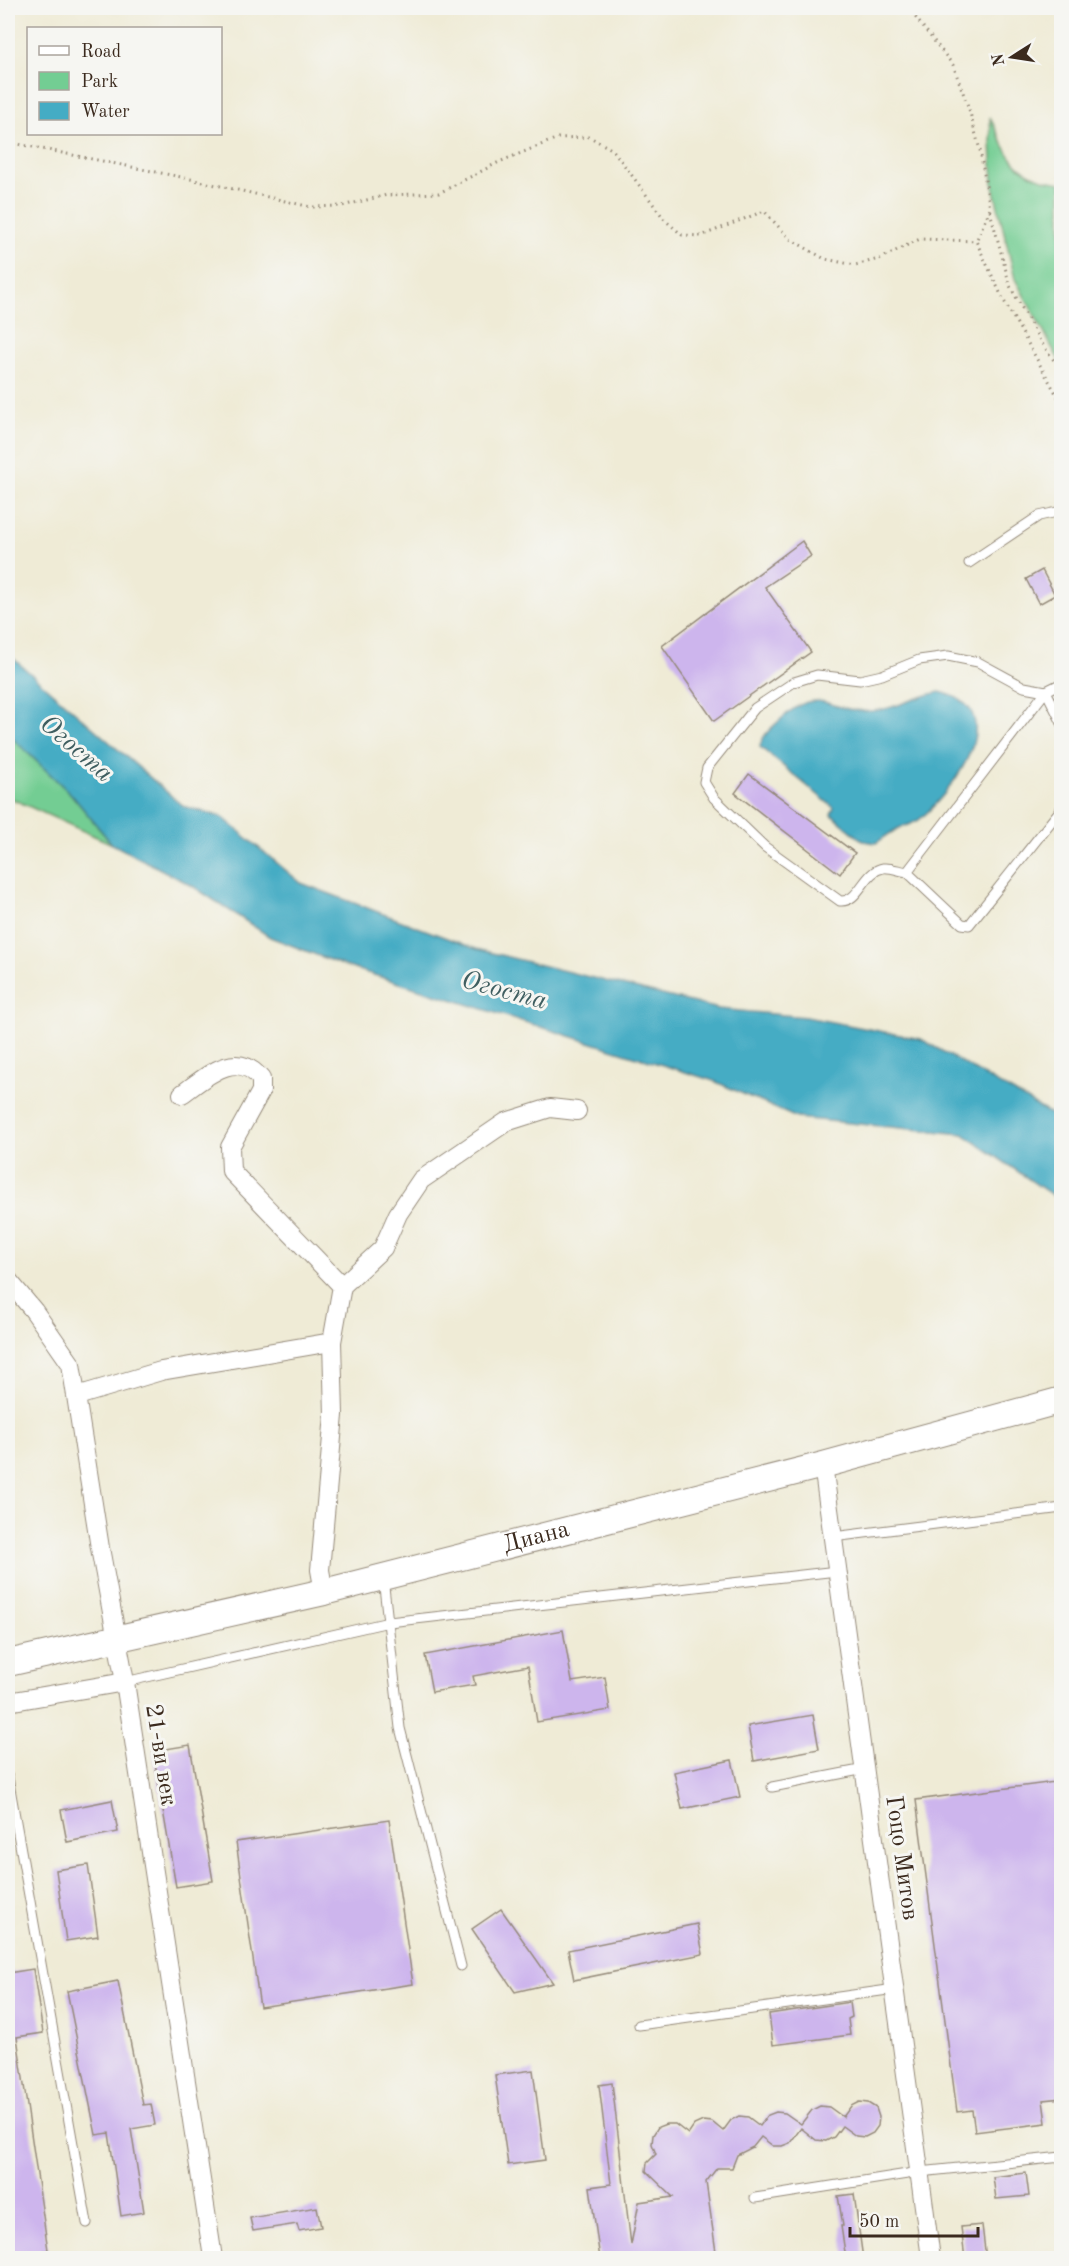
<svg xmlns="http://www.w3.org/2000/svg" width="1069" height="2266" font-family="'Old Standard TT',serif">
  <rect width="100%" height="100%" fill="#f6f6f2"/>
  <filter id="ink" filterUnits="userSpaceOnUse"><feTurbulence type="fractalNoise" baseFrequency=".0167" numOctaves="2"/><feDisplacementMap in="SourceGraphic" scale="12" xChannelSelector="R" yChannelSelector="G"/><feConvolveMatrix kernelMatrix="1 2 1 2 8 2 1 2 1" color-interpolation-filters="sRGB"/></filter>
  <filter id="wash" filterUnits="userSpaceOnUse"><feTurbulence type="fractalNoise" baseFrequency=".008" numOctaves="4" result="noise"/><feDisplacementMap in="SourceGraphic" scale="24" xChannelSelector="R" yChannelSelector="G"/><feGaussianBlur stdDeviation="1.35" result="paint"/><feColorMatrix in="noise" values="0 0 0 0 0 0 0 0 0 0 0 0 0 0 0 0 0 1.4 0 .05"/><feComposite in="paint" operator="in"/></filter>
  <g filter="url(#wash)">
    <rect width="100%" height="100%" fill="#efebd6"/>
    <g fill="#73cd93" stroke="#577c58" stroke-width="1.5">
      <path d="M990 117C1009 157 1014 176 1061 183V364L1015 279 993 186Z"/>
      <path d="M8 734 71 794 112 844 8 797Z"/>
    </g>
    <g fill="#44acc4" stroke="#406b71" stroke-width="1.5">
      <path d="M8 654 183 806 222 817 301 883 476 949 719 1009 806 1017 921 1039 1061 1120V1201L963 1134 797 1118 714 1081 345 966 270 937 191 885 112 844 71 794 8 734Z"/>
      <path d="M940 692C1014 709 954 790 920 819 914 824 906 825 899 828 891 832 884 838 876 843L863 841 831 814 834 808 760 747C761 737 771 728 779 721 819 682 826 712 868 711 892 711 916 696 940 692Z"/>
    </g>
    <g id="blocks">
      <g fill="#cdb5ed">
        <path d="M802 541 811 556 765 587 811 652 714 721 662 646Z"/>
        <path d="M1042 570 1055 595 1039 604 1026 579Z"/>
        <path d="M749 774 855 853 840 874 735 793Z"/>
        <path d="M563 1630 572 1682 605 1677 610 1710 537 1722 528 1666 473 1676 475 1685 432 1692 425 1655Z"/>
        <path d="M813 1715 819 1749 754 1761 748 1726Z"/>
        <path d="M190 1745 213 1881 176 1887 153 1751Z"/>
        <path d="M732 1760 740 1797 682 1809 674 1772Z"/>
        <path d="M1062 1781V2098L1043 2100 1046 2123 975 2132 972 2110 957 2112 916 1800Z"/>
        <path d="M112 1800 118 1832 67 1842 61 1810Z"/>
        <path d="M389 1820 413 1984 260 2007 236 1842Z"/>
        <path d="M88 1865 98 1936 66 1941 56 1870Z"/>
        <path d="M501 1909 553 1983 515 1992 472 1929Z"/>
        <path d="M697 1924 703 1954 574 1980 568 1950Z"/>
        <path d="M33 1969 43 2033 17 2037 48 2250 8 2256V1973Z"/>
        <path d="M118 1981 143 2105 151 2104 155 2125 131 2129 144 2212 121 2216 109 2133 96 2135 67 1991Z"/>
        <path d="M850 2002 852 2017 848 2019 850 2035 773 2045 769 2014Z"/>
        <path d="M533 2070 545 2160 508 2165 495 2075Z"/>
        <path d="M612 2083 631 2245 639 2202 673 2197 646 2171 647 2163 656 2154 652 2144 653 2135 658 2127 666 2124H675L688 2134 694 2125 703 2121 712 2122 723 2131 731 2120 739 2116 748 2117 760 2126 768 2115 776 2112 785 2113 801 2124 812 2110 820 2106 829 2107 843 2117 851 2106 859 2102 868 2103 876 2108 879 2117 878 2126 873 2133 865 2137 856 2136 842 2126 834 2137 826 2141 816 2140 801 2128 790 2143 782 2146H773L761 2137 753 2147 737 2155 732 2168H717L706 2182 717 2259H600L590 2187 611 2184 599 2085Z"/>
        <path d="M1026 2173 1029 2196 996 2199 993 2177Z"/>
        <path d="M854 2194 863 2259H846L841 2226H843L838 2196Z"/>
        <path d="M317 2207 321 2227 299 2231 297 2224 253 2231 250 2218Z"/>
        <path d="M982 2225 986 2259H965L961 2227Z"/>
      </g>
    </g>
  </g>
  <g filter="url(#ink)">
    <use href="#blocks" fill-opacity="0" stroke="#958a7a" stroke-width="1.5"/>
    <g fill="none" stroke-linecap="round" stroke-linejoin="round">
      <defs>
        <g id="service">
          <path d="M969 563 1039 516 1062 511"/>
          <path d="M948 656 978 662 1024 687 1046 691 907 872C900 871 890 867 883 868 864 871 859 903 840 901L765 847 714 798 704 782 707 768 755 708 794 682 817 675 860 680 882 675 919 660Z"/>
          <path d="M1062 683 1046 691 1062 723"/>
          <path d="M907 872 962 924 969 925 1062 808"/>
          <path d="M833 1537 1062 1508"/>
          <path d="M383 1578 400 1728 461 1966"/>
          <path d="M125 1682 389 1622 837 1571"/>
          <path d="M8 1777 87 2223"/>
          <path d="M772 1787 865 1769"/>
          <path d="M639 2025 895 1989"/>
          <path d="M755 2198 920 2172 1062 2157"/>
        </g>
        <g id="minor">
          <path d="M182 1094C207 1076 236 1048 261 1079V1091L230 1147 231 1171 342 1286"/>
          <path d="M8 1280 34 1311 71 1364 100 1548 125 1682 213 2258"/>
          <path d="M77 1396 161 1371 332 1342"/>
          <path d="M823 1465 931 2258"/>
          <path d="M324 1592 320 1570 334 1415 332 1342 342 1286 383 1248 398 1214 421 1180 506 1122 550 1108 577 1111"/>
          <path d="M8 1702 125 1682"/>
        </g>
        <g id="secondary">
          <path id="s1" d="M8 1663 324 1592 823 1465 1062 1400"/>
        </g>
      </defs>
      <use href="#service" stroke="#958a7a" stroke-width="11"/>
      <use href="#minor" stroke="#958a7a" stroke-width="20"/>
      <use href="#secondary" stroke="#958a7a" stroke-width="28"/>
      <g stroke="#958a7a" stroke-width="3" stroke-dasharray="1.5 4.5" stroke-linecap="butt">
        <path d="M908 8 953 65 969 109 980 150 990 209 976 241 1003 299 1062 404"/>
        <path d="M8 142 186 178 311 207 342 206 387 195 439 193 499 162 558 138 590 137 613 150 665 220 682 235 701 236 764 211 790 239 825 259 855 265 879 259 920 239 976 241"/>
        <path d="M990 211 1010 286 1039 339 1062 372"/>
      </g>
      <use href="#service" stroke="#fff" stroke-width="9"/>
      <use href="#minor" stroke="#fff" stroke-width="18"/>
      <use href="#secondary" stroke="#fff" stroke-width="26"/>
    </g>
  </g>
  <g text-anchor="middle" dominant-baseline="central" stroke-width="6" stroke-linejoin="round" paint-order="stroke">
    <g font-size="24" fill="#3b2a1e" stroke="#f6f6f2">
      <text stroke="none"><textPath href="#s1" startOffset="543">Диана</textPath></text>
      <text transform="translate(160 1755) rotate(81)">21-ви век</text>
      <text transform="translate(901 1858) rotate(82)">Гоцо Митов</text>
    </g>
    <g font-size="26" font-style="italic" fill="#3f5e60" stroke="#f6f6f2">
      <text transform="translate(76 749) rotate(41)">Огоста</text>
      <text transform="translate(504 991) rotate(15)">Огоста</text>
    </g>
  </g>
  <rect width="1069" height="2266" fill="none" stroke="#f6f6f2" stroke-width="30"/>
  <rect x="27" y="27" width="195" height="108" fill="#f6f6f2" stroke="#aba49d" stroke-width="1.5"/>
  <rect x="39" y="46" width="30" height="9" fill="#ffffff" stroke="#aba49d" stroke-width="1.5"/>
  <text x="81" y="57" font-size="18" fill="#3b2a1e">Road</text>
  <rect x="39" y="72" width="30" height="18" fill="#73cd93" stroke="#aba49d" stroke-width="1.5"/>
  <text x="81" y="87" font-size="18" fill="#3b2a1e">Park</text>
  <rect x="39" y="102" width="30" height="18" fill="#44acc4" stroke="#aba49d" stroke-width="1.5"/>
  <text x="81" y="117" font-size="18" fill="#3b2a1e">Water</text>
  <g transform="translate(1012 57) rotate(258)" stroke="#f6f6f2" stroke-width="4.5" paint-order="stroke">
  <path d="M0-4.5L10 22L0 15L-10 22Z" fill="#3b2a1e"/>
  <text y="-9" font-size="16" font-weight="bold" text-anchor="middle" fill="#3b2a1e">N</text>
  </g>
  <path d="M850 2227v9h128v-9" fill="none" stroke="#3b2a1e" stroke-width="3"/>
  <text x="859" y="2227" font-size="18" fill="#3b2a1e" stroke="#f6f6f2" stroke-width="4.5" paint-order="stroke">50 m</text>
</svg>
